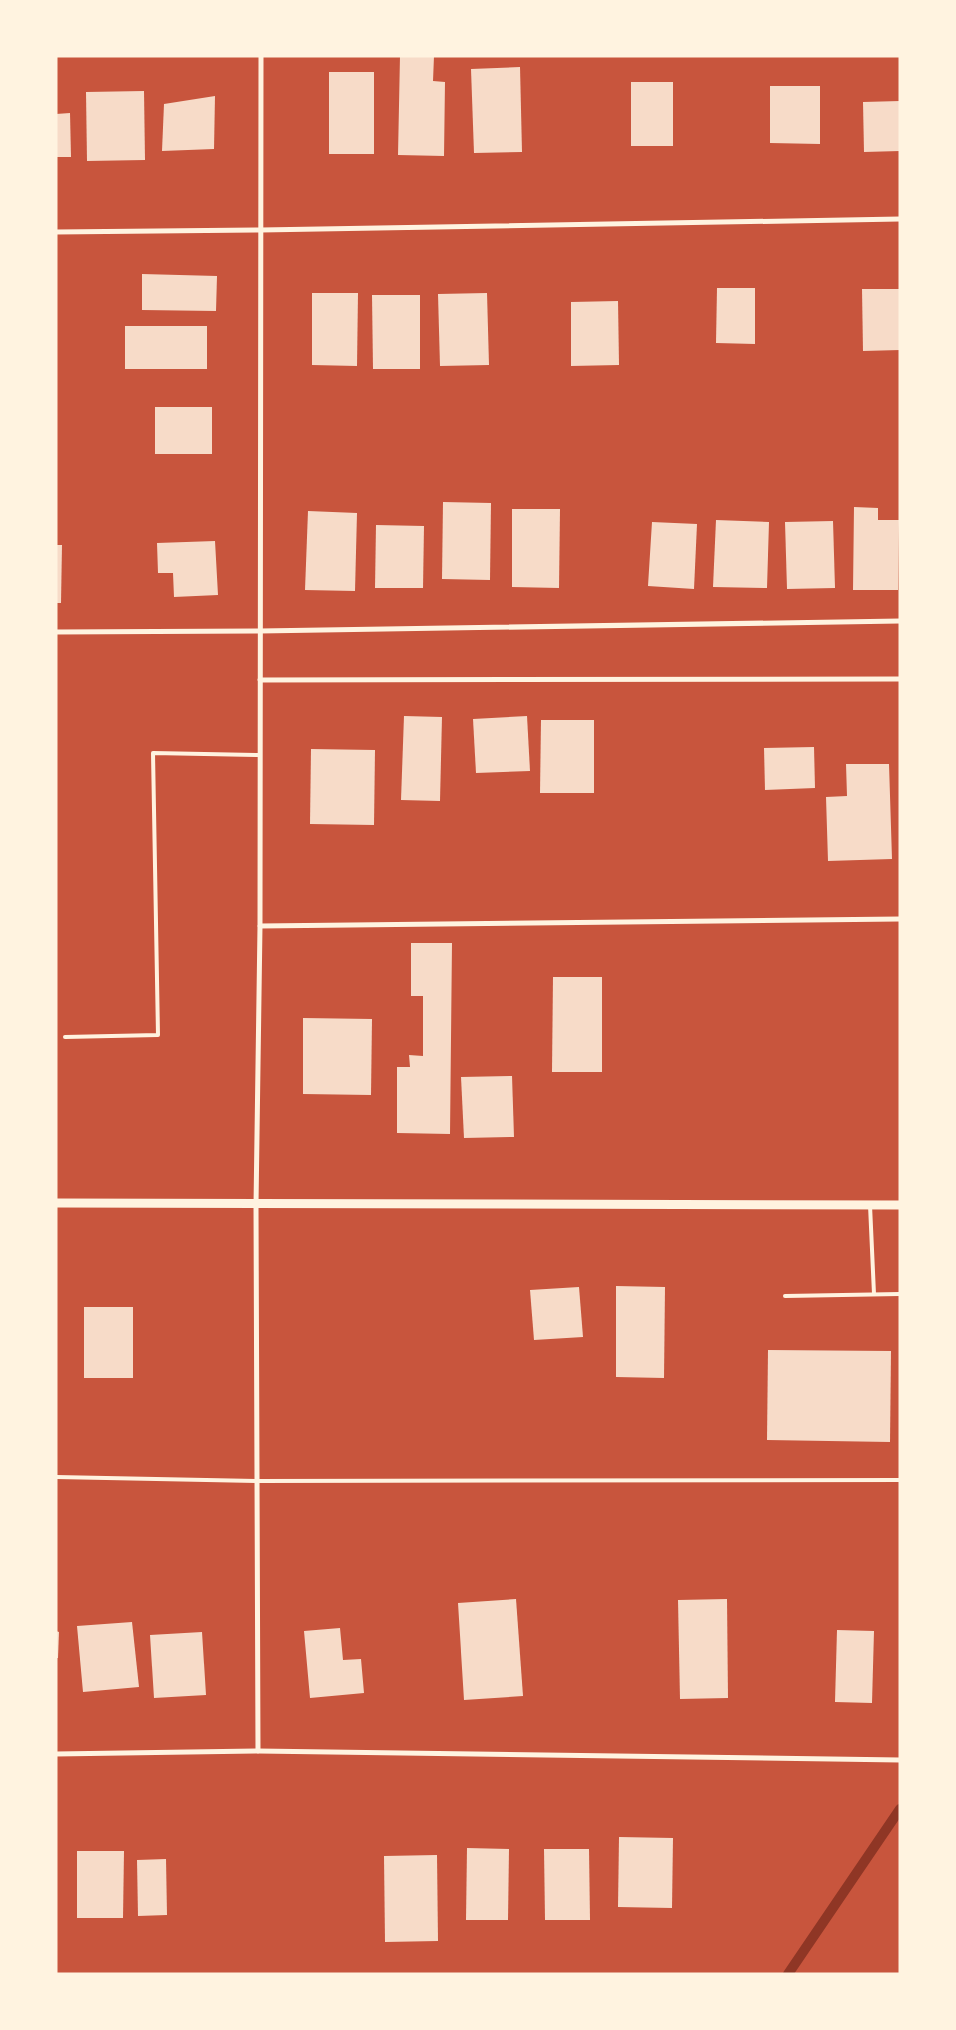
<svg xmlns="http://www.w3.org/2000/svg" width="956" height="2030" font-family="'Exo 2',sans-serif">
  <rect width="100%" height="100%" fill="#c8553d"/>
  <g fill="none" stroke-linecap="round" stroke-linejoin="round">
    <path stroke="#8f3625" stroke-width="10" d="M788 1974 900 1809"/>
  </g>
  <g fill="#f7dbc8">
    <path d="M400 56H434L433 81 445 82 444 156 398 155Z"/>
    <path d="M520 67 522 152 474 153 471 69Z"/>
    <rect x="329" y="72" width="45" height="82"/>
    <rect x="631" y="82" width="42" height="64"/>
    <path d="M770 86H820V144L770 143Z"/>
    <path d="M144 91 145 160 87 161 86 92Z"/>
    <path d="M215 96 214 149 162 151 164 104Z"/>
    <path d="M900 101V151L864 152 863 102Z"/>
    <path d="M70 113 71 157H56V114Z"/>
    <path d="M142 274 217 276 216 311 142 310Z"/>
    <path d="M717 288H755V344L716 343Z"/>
    <path d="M862 289H900V350L863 351Z"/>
    <path d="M312 293H358L357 366 312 365Z"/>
    <path d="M487 293 489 365 440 366 438 294Z"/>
    <path d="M372 295H420V369H373Z"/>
    <path d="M618 301 619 365 571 366V302Z"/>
    <rect x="125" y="326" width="82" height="43"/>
    <rect x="155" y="407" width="57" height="47"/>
    <path d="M443 502 491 503 490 580 442 579Z"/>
    <path d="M854 507 878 508V520H899L898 590H853Z"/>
    <path d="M512 509H560L559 588 512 587Z"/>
    <path d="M308 511 357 513 355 591 305 590Z"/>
    <path d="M716 520 769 522 767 588 713 587Z"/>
    <path d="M833 521 835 588 787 589 785 522Z"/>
    <path d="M652 522 697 524 694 589 648 586Z"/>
    <path d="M376 525 424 526 423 588H375Z"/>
    <path d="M215 541 218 595 174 597 173 573H158L157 543Z"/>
    <path d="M56 545H62L61 603H56Z"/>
    <path d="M404 716 442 717 440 801 401 800Z"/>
    <path d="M527 716 530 771 476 773 473 719Z"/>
    <path d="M541 720H594V793H540Z"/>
    <path d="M814 747 815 788 765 790 764 748Z"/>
    <path d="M311 749 375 750 374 825 310 824Z"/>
    <path d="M846 764H889L892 859 828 861 826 797 847 796Z"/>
    <path d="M411 943H452L450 1134 397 1133V1067H410L409 1055 423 1056V996H411Z"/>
    <path d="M553 977H602V1072H552Z"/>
    <path d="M303 1018 372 1019 371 1095 303 1094Z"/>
    <path d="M512 1076 514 1137 464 1138 461 1077Z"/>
    <path d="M616 1286 665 1287 664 1378 616 1377Z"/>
    <path d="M579 1287 583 1337 534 1340 530 1290Z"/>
    <rect x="84" y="1307" width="49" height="71"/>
    <path d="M768 1350 891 1351 890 1442 767 1440Z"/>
    <path d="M516 1599 523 1696 464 1700 458 1603Z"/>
    <path d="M727 1599 728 1698 680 1699 678 1600Z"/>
    <path d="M132 1622 139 1687 83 1692 77 1626Z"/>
    <path d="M340 1628 343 1660 361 1659 364 1693 310 1698 304 1631Z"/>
    <path d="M837 1630 874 1631 872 1703 835 1702Z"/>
    <path d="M56 1631 59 1632 58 1658H56Z"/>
    <path d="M202 1632 206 1695 154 1698 150 1635Z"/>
    <path d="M619 1837 673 1838 672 1908 618 1907Z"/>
    <path d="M467 1848 509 1849 508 1920H466Z"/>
    <path d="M544 1849H589L590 1920H545Z"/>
    <path d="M77 1851H124L123 1918H77Z"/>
    <path d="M437 1855 438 1941 385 1942 384 1856Z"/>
    <path d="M166 1859 167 1915 138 1916 137 1860Z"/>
  </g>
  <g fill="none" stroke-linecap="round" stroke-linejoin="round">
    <g stroke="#fff3e0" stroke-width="4">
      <path d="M65 1037 158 1035 153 753 260 755"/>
      <path d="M870 1205 874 1294"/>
      <path d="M785 1296 900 1294"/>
      <path d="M56 1477 257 1481 900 1480"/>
    </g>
    <g stroke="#fff3e0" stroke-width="5">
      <path d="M56 232 261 230 900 219"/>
      <path d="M56 632 260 631 900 621"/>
      <path d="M260 680 900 679"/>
      <path d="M260 926 900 919"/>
      <path d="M258 1751 256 1205 260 926 261 56"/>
      <path d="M56 1754 258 1751 900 1760"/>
    </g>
    <path stroke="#fff3e0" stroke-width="9" d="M56 1203 900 1205"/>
  </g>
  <rect width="956" height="2030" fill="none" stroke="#fff3e0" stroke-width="115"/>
</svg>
